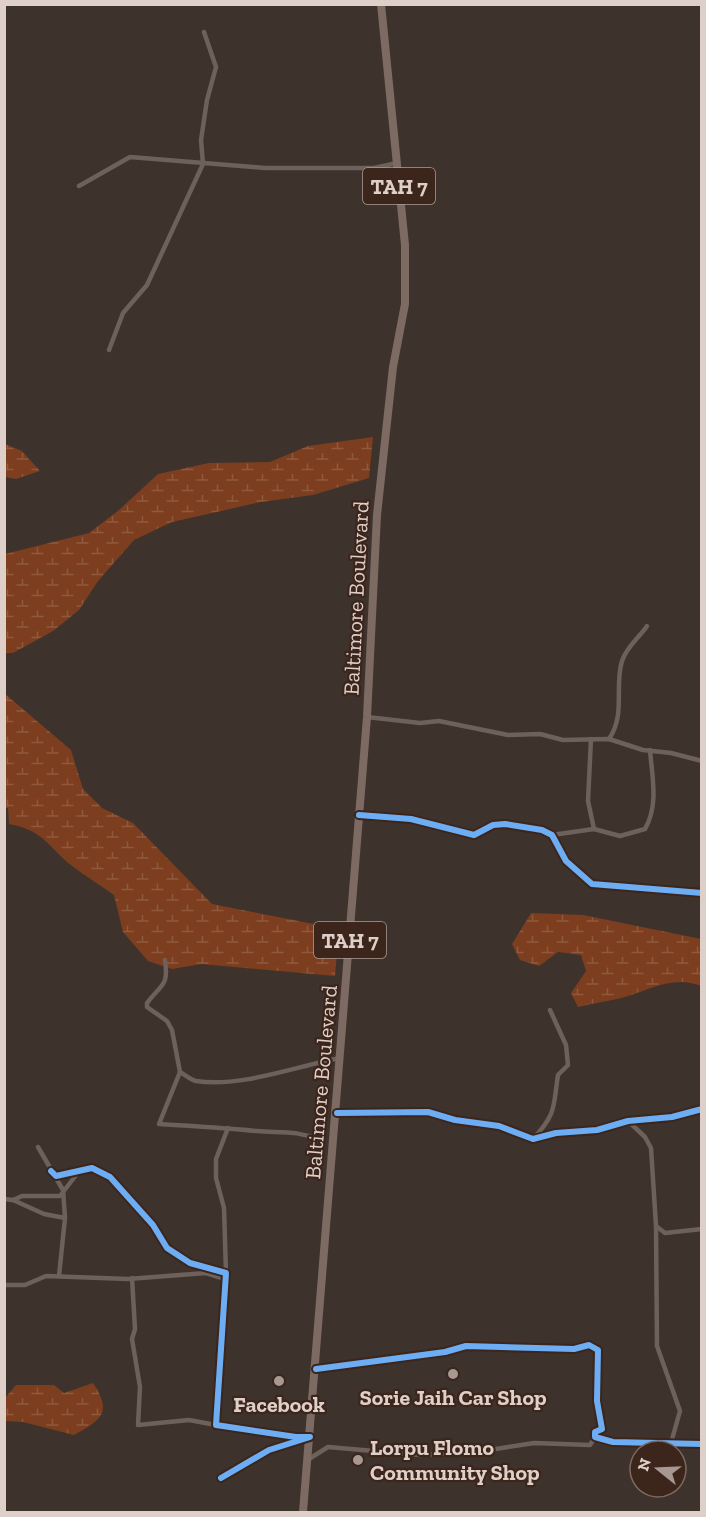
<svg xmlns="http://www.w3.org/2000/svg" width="706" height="1517" font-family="'Zilla Slab',serif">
  <defs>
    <pattern id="wetland-marsh" width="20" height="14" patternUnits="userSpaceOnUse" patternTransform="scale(1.5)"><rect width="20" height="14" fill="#7c3e1e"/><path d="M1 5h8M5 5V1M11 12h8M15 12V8" fill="none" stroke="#8e593d"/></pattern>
  </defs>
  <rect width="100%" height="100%" fill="#3e322d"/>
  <g fill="url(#wetland-marsh)">
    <path d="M373 437 369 478 313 495 261 502 172 522 134 540 98 581 79 610 53 631 13 653H5V554L89 533 119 510 158 474 209 463 270 462 308 446Z"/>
    <path d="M5 444 22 451 40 471 16 479 5 477Z"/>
    <path d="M4 693 71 750 83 789 102 808 133 823 212 904 339 929 335 976 201 964 172 969 148 961 123 932 114 895C99 884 82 874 67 862 45 842 41 830 9 824L8 808H4Z"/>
    <path d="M531 913 583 915 701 939V986C674 975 651 989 625 997 610 1001 594 1003 578 1007L571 993 586 971 581 955 558 952 539 966 520 960 512 944Z"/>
    <path d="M93 1383C113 1413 101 1420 74 1435L23 1422 5 1421V1398L16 1385H54L64 1393Z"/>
  </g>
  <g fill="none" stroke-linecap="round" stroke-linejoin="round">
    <g stroke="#6e615b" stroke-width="4.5">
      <path d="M79 186 130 157 265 168H374L397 163"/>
      <path d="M109 350 123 313 147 285 203 164 201 140 207 100 216 67 204 32"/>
      <path d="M367 717 420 723 439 721 508 735 540 734 563 740 609 739 643 750 671 753 702 761"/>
      <path d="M591 739 588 801 594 829"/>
      <path d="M609 739C626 714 614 687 622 661 627 646 639 638 647 626"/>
      <path d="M359 815 411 819 474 835 493 825 505 824 542 830 552 835 566 861 592 884 702 893"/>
      <path d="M552 835 594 829 620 836 645 829C659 805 652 776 650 750"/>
      <path d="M165 960C169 987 161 984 147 1003V1007L167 1021 172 1030 180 1072 159 1124C192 1126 224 1128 257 1131 280 1133 297 1130 320 1140"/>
      <path d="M180 1072C185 1075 191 1080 196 1081 240 1088 297 1066 340 1058"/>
      <path d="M337 1113 428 1112 455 1120 499 1126 533 1139 556 1133 597 1130 628 1121 672 1117 702 1109"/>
      <path d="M628 1121 645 1137 651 1148 656 1226 665 1233 702 1229"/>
      <path d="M533 1139C557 1113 553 1107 558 1075L568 1065 566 1045 550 1010"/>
      <path d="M38 1147 63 1190 65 1218 59 1276"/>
      <path d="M51 1171 56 1176 92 1168 110 1177 153 1225 167 1248 190 1263 226 1273 216 1425 296 1437H310L269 1450 221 1478"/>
      <path d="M4 1199 13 1200 22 1196H60L80 1170"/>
      <path d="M13 1200 44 1214 65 1218"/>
      <path d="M656 1226 657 1346 680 1411 671 1443"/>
      <path d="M226 1273 224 1208 216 1178V1159L228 1128"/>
      <path d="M132 1278 135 1329 132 1339 140 1387 138 1425 189 1420 216 1425"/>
      <path d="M4 1285H25L46 1276 128 1279 206 1273 225 1279"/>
      <path d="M316 1369 445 1352 466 1346 574 1349 589 1345 598 1350 597 1401 602 1429 595 1432V1437L613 1442 702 1444"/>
      <path d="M309 1459 328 1447 420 1455 483 1451 534 1443 590 1445 595 1437"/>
    </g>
    <path stroke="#7d6b63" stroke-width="8" d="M303 1512 367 717 377 515 393 367 405 304V245L381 4"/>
    <defs>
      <g id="cycleway">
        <path d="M359 815 411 819 474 835 493 825 505 824 542 830 552 835 566 861 592 884 702 893"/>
        <path d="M337 1113 428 1112 455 1120 499 1126 533 1139 556 1133 597 1130 628 1121 672 1117 702 1109"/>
        <path d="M51 1171 56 1176 92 1168 110 1177 153 1225 167 1248 190 1263 226 1273 216 1425 296 1437H310L269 1450 221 1478"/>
        <path d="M316 1369 445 1352 466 1346 574 1349 589 1345 598 1350 597 1401 602 1429 595 1432V1437L613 1442 702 1444"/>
      </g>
    </defs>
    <use href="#cycleway" stroke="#3c251b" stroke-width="10"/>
    <use href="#cycleway" stroke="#6dadf4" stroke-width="6"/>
  </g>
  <g fill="#a79892" stroke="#3c251b" stroke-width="2">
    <circle cx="453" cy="1374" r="6"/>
    <circle cx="279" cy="1381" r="6"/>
    <circle cx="358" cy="1460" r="6"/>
  </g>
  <g text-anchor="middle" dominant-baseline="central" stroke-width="4.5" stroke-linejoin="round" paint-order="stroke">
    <g fill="#3c251b" stroke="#ae9c95" stroke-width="1.5">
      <rect x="363" y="168" width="72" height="36" rx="4.5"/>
      <rect x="314" y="922" width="72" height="36" rx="4.5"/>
    </g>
    <g font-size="21" font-weight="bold" fill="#dfcfc9">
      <text x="399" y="186">TAH 7</text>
      <text x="350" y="940">TAH 7</text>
    </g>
    <g font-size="22" fill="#dfcfc9" stroke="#3c251b">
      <text transform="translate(356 598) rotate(-87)">Baltimore Boulevard</text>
      <text transform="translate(321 1082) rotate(-85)">Baltimore Boulevard</text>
    </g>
    <g font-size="22" font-weight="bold" fill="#dfcfc9" stroke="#3c251b">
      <text x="453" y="1397">Sorie Jaih Car Shop</text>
      <text x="279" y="1404">Facebook</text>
      <text x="370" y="1447" text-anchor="start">Lorpu Flomo<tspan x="370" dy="25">Community Shop</tspan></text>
    </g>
  </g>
  <rect width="706" height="1517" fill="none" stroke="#dfcfc9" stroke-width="12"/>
  <g transform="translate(658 1469) rotate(288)"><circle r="28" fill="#3c251b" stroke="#7d6961" stroke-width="1.5"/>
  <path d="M0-4.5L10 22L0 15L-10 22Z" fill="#a79892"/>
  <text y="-9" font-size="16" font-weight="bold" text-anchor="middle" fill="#dfcfc9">N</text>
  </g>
</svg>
